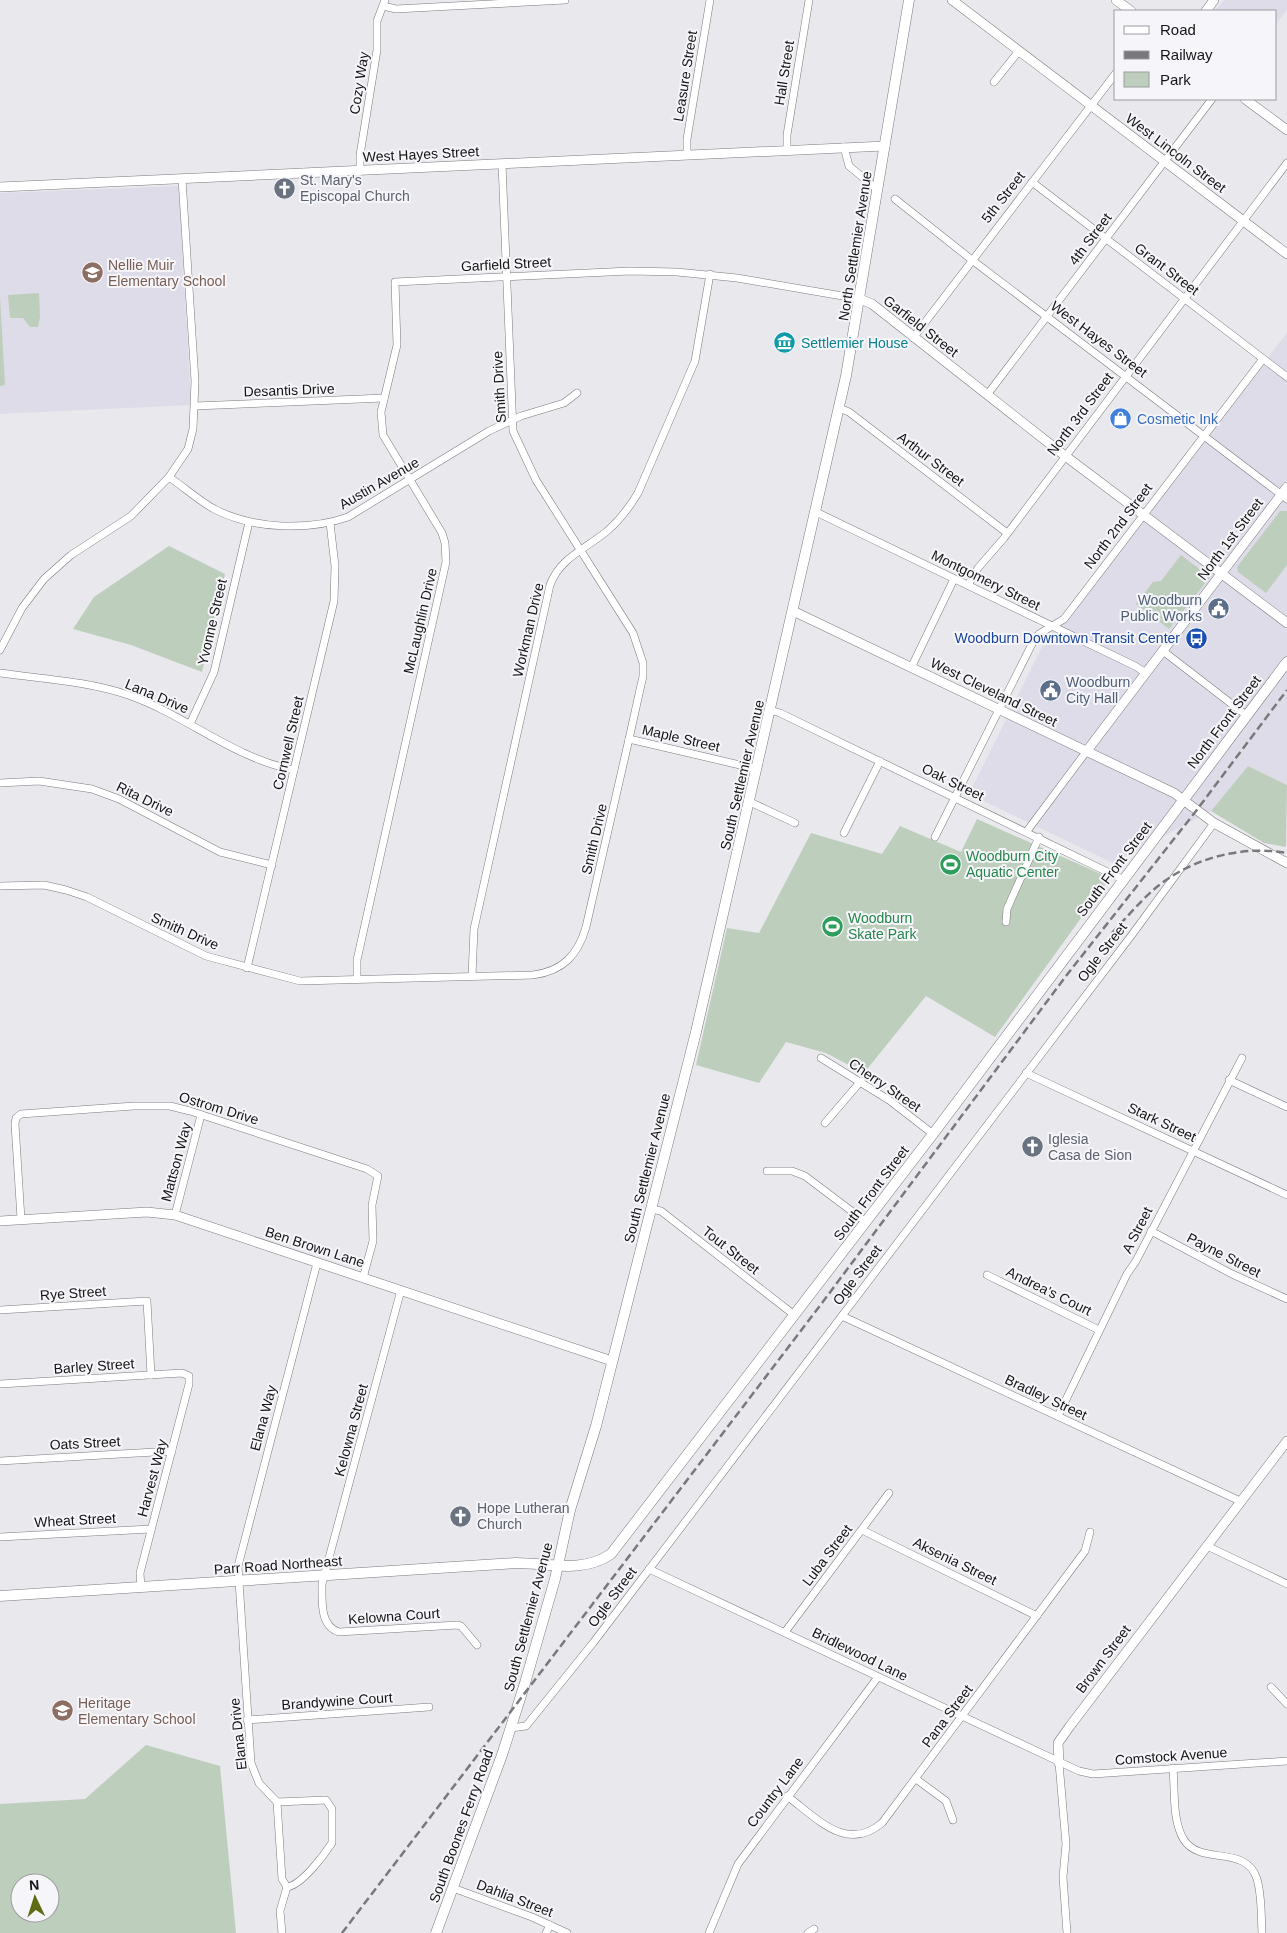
<svg xmlns="http://www.w3.org/2000/svg" width="1287" height="1933" font-family="Arial,sans-serif">
  <rect width="100%" height="100%" fill="#e9e8ed"/>
  <g fill="#dedce8">
    <path d="M1224 0H1287V10L1276 24V11H1215Z"/>
    <path d="M179 186 191 405 0 414V193Z"/>
    <path d="M1287 333V785L1248 766 1211 811 1113 863 969 794 1043 645Z"/>
  </g>
  <g fill="#becebd" fill-rule="evenodd">
    <path d="M39 293 40 317 38 327H30L23 318H10L8 295Z"/>
    <path d="M0 296 5 385 0 386Z"/>
    <path d="M1280 511H1287V565L1266 593 1238 572 1237 567Z"/>
    <path d="M169 546 225 574 202 672 131 645 73 629 94 597Z"/>
    <path d="M1181 555 1210 577 1169 629 1136 604 1153 582 1161 581Z"/>
    <path d="M1248 766 1287 785 1286 847 1264 843 1211 811Z"/>
    <path d="M977 819 1110 878 995 1037 926 996 864 1073 826 1053 786 1042 759 1083 696 1065 727 928 759 933 811 833 882 854 900 826 961 852Z"/>
    <path d="M146 1745 220 1766 236 1933H0V1804L85 1799ZM20 1883H50V1913H20Z"/>
  </g>
  <g fill="none" stroke-linecap="round" stroke-linejoin="round">
    <defs>
      <g id="minor">
        <path d="M383 6 396 9 565 0"/>
        <path d="M994 82 1019 51"/>
        <path d="M844 147 849 166 877 189"/>
        <path d="M787 150V135L809 0"/>
        <path d="M687 155V139L710 0"/>
        <path d="M360 171V155L377 50V21L385 0"/>
        <path d="M1032 182 1287 377"/>
        <path d="M895 199 972 260 1287 499"/>
        <path d="M913 338 1116 73"/>
        <path d="M987 395 1212 99"/>
        <path d="M195 406 384 398"/>
        <path d="M839 408 849 412 1007 533"/>
        <path d="M169 477C184 487 200 502 216 510 255 529 308 531 348 517L489 431 521 416 564 403 577 393"/>
        <path d="M814 511 1135 666 1146 673"/>
        <path d="M968 585 978 568 1004 538 1287 163"/>
        <path d="M0 650 22 608 44 579 71 555 131 516 169 477 188 449 193 429 195 381 182 179"/>
        <path d="M1163 651 1246 715"/>
        <path d="M911 668 954 579"/>
        <path d="M0 673C42 679 87 681 128 695 186 715 233 758 294 770"/>
        <path d="M770 710 780 713 1124 880"/>
        <path d="M190 724 214 672 249 522"/>
        <path d="M629 739 757 769"/>
        <path d="M0 783 39 781 92 789 119 799 220 852 272 865"/>
        <path d="M750 802 795 823"/>
        <path d="M1027 831 1086 752"/>
        <path d="M844 833 880 761"/>
        <path d="M935 837 1034 640 1039 634 1064 619 1263 359"/>
        <path d="M0 886 44 885 66 890 87 897 206 956 300 981 533 975C563 971 578 955 586 927L629 739 643 676V663L633 633 536 480 513 431 502 164"/>
        <path d="M1006 922 1007 909 1039 837"/>
        <path d="M247 968 334 601 335 566 330 523"/>
        <path d="M472 976 474 929 550 585C560 558 585 549 606 532 619 521 629 508 638 493L695 361 710 274"/>
        <path d="M357 978V960L446 562 445 543 442 533 383 435 381 412 397 345 395 282 630 271 677 272 737 278 860 299"/>
        <path d="M821 1058 889 1100 933 1134"/>
        <path d="M1026 1073 1287 1195"/>
        <path d="M1229 1080 1287 1107"/>
        <path d="M825 1123 861 1081"/>
        <path d="M767 1171H792L805 1176 866 1222"/>
        <path d="M651 1209 661 1211 793 1314"/>
        <path d="M175 1215 201 1115"/>
        <path d="M21 1219 15 1124 16 1118 21 1114 134 1106H170L190 1111 367 1169 378 1176 372 1205 373 1241 363 1278"/>
        <path d="M1151 1231 1232 1274 1287 1299"/>
        <path d="M987 1275 1099 1330"/>
        <path d="M401 1290 322 1584C322 1602 320 1626 339 1632L457 1625 461 1626 477 1645"/>
        <path d="M0 1310 147 1301 151 1375"/>
        <path d="M842 1316 1240 1501"/>
        <path d="M0 1384 182 1373 189 1376V1384L140 1573 141 1587"/>
        <path d="M1058 1416 1127 1274 1136 1261 1242 1058"/>
        <path d="M0 1461 172 1451"/>
        <path d="M862 1530 1037 1616"/>
        <path d="M0 1537 151 1529"/>
        <path d="M1207 1546 1287 1584"/>
        <path d="M649 1569 1079 1771 1093 1774 1287 1761"/>
        <path d="M785 1632 889 1493"/>
        <path d="M1271 1687 1287 1704"/>
        <path d="M247 1720 429 1707"/>
        <path d="M511 1728 526 1726 593 1643 1131 936 1214 823"/>
        <path d="M1059 1763 1066 1844 1063 1877 1067 1933"/>
        <path d="M1173 1768C1175 1790 1172 1821 1184 1840 1201 1866 1246 1844 1257 1879 1262 1896 1261 1916 1262 1933"/>
        <path d="M916 1779 946 1801 953 1820"/>
        <path d="M787 1796C817 1818 846 1853 882 1823L1085 1551 1090 1532"/>
        <path d="M277 1802 326 1800 332 1809V1843C324 1855 302 1885 287 1887"/>
        <path d="M453 1888 532 1917 567 1933"/>
        <path d="M282 1933 280 1911 287 1887 282 1879 277 1802 259 1783 251 1763 238 1566 317 1263"/>
        <path d="M546 1933 550 1925"/>
        <path d="M709 1933 738 1864 878 1677"/>
        <path d="M808 1933 814 1929"/>
      </g>
      <g id="tertiary">
        <path d="M952 0 1287 254"/>
        <path d="M1116 0 1131 11"/>
        <path d="M1206 11 1214 0"/>
        <path d="M1245 99 1287 130"/>
        <path d="M0 187 885 146"/>
        <path d="M860 299 872 304 1064 455 1287 623"/>
        <path d="M793 611 1174 793 1214 823 1287 863"/>
        <path d="M1086 752 1287 487"/>
        <path d="M0 1221 147 1212 175 1215 612 1361"/>
        <path d="M1059 1763 1058 1743 1070 1726 1287 1441"/>
      </g>
      <g id="secondary">
        <path d="M0 1596 516 1563C549 1563 581 1574 611 1554L933 1134 1287 662"/>
        <path d="M436 1933 502 1755 525 1683 555 1579 570 1510 596 1426 696 1032 846 376 909 0"/>
      </g>
    </defs>
    <use href="#minor" stroke="#7b7a7e" stroke-width="8"/>
    <use href="#tertiary" stroke="#7b7a7e" stroke-width="10"/>
    <use href="#secondary" stroke="#7b7a7e" stroke-width="11"/>
    <use href="#minor" stroke="#fff" stroke-width="7"/>
    <use href="#tertiary" stroke="#fff" stroke-width="9"/>
    <use href="#secondary" stroke="#fff" stroke-width="10"/>
    <g stroke="#79797c" stroke-width="2.5" stroke-dasharray="8 4" stroke-linecap="butt">
      <path d="M1112 933C1127 917 1141 900 1158 886 1193 858 1242 845 1287 853"/>
      <path d="M342 1933 822 1303 1066 976 1196 811 1287 690"/>
    </g>
  </g>
  <defs>
    <symbol id="church-disc" viewBox="-11 -11 22 22"><circle r="9.5" fill="#6b7280" stroke="#f6f6fa"/><path d="M-1.2-6h2.4v3.5h3.3v2.4h-3.3V6h-2.4V-.1h-3.3v-2.4h3.3Z" fill="#fff"/></symbol>
    <symbol id="school-disc" viewBox="-11 -11 22 22"><circle r="9.5" fill="#8d6e63" stroke="#f6f6fa"/><path d="M0-5L7-2L0 1L-7-2ZM-4 1L0 2.5L4 1V4Q0 6-4 4Z" fill="#fff"/></symbol>
    <symbol id="museum-disc" viewBox="-11 -11 22 22"><circle r="9.5" fill="#0f9aa8" stroke="#f6f6fa"/><path d="M0-6L6-3V-2H-6V-3ZM-5-1h2V3h-2ZM-1-1h2V3h-2ZM3-1h2V3H3ZM-6 4H6V6H-6Z" fill="#fff"/></symbol>
    <symbol id="shop-disc" viewBox="-11 -11 22 22"><circle r="9.5" fill="#3f7fe0" stroke="#f6f6fa"/><path d="M-5-2.5h2.3a2.7 3.5 0 0 1 5.4 0H5L5.5 6h-11ZM-1.5-2.5h3a1.5 2.3 0 0 0-3 0Z" fill="#fff"/></symbol>
    <symbol id="civic-disc" viewBox="-11 -11 22 22"><circle r="9.5" fill="#5c6f8a" stroke="#f6f6fa"/><path d="M-.6-6.5H3V-4.5H.6V-3L4-1V1h2V6H-6V1h2V-1L-.6-3ZM-1.2 2.5V6h2.4V2.5Z" fill="#fff"/></symbol>
    <symbol id="bus-disc" viewBox="-11 -11 22 22"><circle r="9.5" fill="#1a4fb4" stroke="#f6f6fa"/><path d="M-5-6H5V4H4V6H2V4H-2V6H-4V4H-5ZM-3.5-4V0h7V-4ZM-3.5 1.2v1.5H-2V1.2ZM2 1.2v1.5H3.5V1.2Z" fill="#fff"/></symbol>
    <symbol id="stadium-disc" viewBox="-11 -11 22 22"><circle r="9.5" fill="#2e9e5b" stroke="#f6f6fa"/><path d="M0-5a6.5 5 0 1 0 0 10a6.5 5 0 1 0 0-10ZM-3.5-1.8h7v3.6h-7Z" fill="#fff"/></symbol>
  </defs>
  <g fill-rule="evenodd">
    <use href="#church-disc" x="272" y="176" width="25" height="25"/>
    <use href="#school-disc" x="80" y="260" width="25" height="25"/>
    <use href="#museum-disc" x="772" y="330" width="25" height="25"/>
    <use href="#shop-disc" x="1108" y="406" width="25" height="25"/>
    <use href="#civic-disc" x="1206" y="596" width="25" height="25"/>
    <use href="#bus-disc" x="1184" y="626" width="25" height="25"/>
    <use href="#civic-disc" x="1038" y="678" width="25" height="25"/>
    <use href="#stadium-disc" x="938" y="852" width="25" height="25"/>
    <use href="#stadium-disc" x="820" y="914" width="25" height="25"/>
    <use href="#church-disc" x="1020" y="1134" width="25" height="25"/>
    <use href="#church-disc" x="448" y="1504" width="25" height="25"/>
    <use href="#school-disc" x="50" y="1698" width="25" height="25"/>
  </g>
  <g text-anchor="middle" dominant-baseline="central" stroke-width="4" stroke-linejoin="round" paint-order="stroke">
    <g font-size="14" fill="#151516" stroke="#f6f6fa">
      <text transform="translate(784 73) rotate(-81)">Hall Street</text>
      <text transform="translate(685 76) rotate(-81)">Leasure Street</text>
      <text transform="translate(359 83) rotate(-81)">Cozy Way</text>
      <text transform="translate(1176 153) rotate(37)">West Lincoln Street</text>
      <text transform="translate(421 154) rotate(-3)">West Hayes Street</text>
      <text transform="translate(1003 197) rotate(-52)">5th Street</text>
      <text transform="translate(1090 239) rotate(-53)">4th Street</text>
      <text transform="translate(855 246) rotate(-81)">North Settlemier Avenue</text>
      <text transform="translate(506 264) rotate(-3)">Garfield Street</text>
      <text transform="translate(1167 269) rotate(37)">Grant Street</text>
      <text transform="translate(921 326) rotate(38)">Garfield Street</text>
      <text transform="translate(1099 339) rotate(37)">West Hayes Street</text>
      <text transform="translate(499 387) rotate(-93)">Smith Drive</text>
      <text transform="translate(289 390) rotate(-2)">Desantis Drive</text>
      <text transform="translate(1080 414) rotate(-53)">North 3rd Street</text>
      <text transform="translate(931 459) rotate(37)">Arthur Street</text>
      <text transform="translate(379 483) rotate(-30)">Austin Avenue</text>
      <text transform="translate(1118 526) rotate(-53)">North 2nd Street</text>
      <text transform="translate(1230 539) rotate(-53)">North 1st Street</text>
      <text transform="translate(986 580) rotate(26)">Montgomery Street</text>
      <text transform="translate(420 621) rotate(-77)">McLaughlin Drive</text>
      <text transform="translate(212 622) rotate(-77)">Yvonne Street</text>
      <text transform="translate(528 630) rotate(-77)">Workman Drive</text>
      <text transform="translate(994 692) rotate(26)">West Cleveland Street</text>
      <text transform="translate(157 696) rotate(23)">Lana Drive</text>
      <text transform="translate(1224 722) rotate(-53)">North Front Street</text>
      <text transform="translate(681 738) rotate(13)">Maple Street</text>
      <text transform="translate(288 743) rotate(-77)">Cornwell Street</text>
      <text transform="translate(742 775) rotate(-77)">South Settlemier Avenue</text>
      <text transform="translate(953 782) rotate(26)">Oak Street</text>
      <text transform="translate(145 799) rotate(26)">Rita Drive</text>
      <text transform="translate(594 839) rotate(-77)">Smith Drive</text>
      <text transform="translate(1114 869) rotate(-53)">South Front Street</text>
      <text transform="translate(185 931) rotate(24)">Smith Drive</text>
      <text transform="translate(1102 952) rotate(-52)">Ogle Street</text>
      <text transform="translate(885 1085) rotate(34)">Cherry Street</text>
      <text transform="translate(219 1108) rotate(17)">Ostrom Drive</text>
      <text transform="translate(1162 1122) rotate(25)">Stark Street</text>
      <text transform="translate(176 1162) rotate(-75)">Mattson Way</text>
      <text transform="translate(647 1168) rotate(-76)">South Settlemier Avenue</text>
      <text transform="translate(871 1193) rotate(-53)">South Front Street</text>
      <text transform="translate(1137 1230) rotate(-63)">A Street</text>
      <text transform="translate(315 1247) rotate(18)">Ben Brown Lane</text>
      <text transform="translate(731 1250) rotate(38)">Tout Street</text>
      <text transform="translate(1224 1255) rotate(27)">Payne Street</text>
      <text transform="translate(857 1275) rotate(-53)">Ogle Street</text>
      <text transform="translate(1049 1291) rotate(26)">Andrea's Court</text>
      <text transform="translate(73 1293) rotate(-4)">Rye Street</text>
      <text transform="translate(94 1366) rotate(-4)">Barley Street</text>
      <text transform="translate(1046 1397) rotate(25)">Bradley Street</text>
      <text transform="translate(263 1418) rotate(-75)">Elana Way</text>
      <text transform="translate(351 1430) rotate(-75)">Kelowna Street</text>
      <text transform="translate(85 1443) rotate(-3)">Oats Street</text>
      <text transform="translate(152 1478) rotate(-75)">Harvest Way</text>
      <text transform="translate(75 1520) rotate(-3)">Wheat Street</text>
      <text transform="translate(827 1555) rotate(-53)">Luba Street</text>
      <text transform="translate(955 1561) rotate(26)">Aksenia Street</text>
      <text transform="translate(278 1565) rotate(-4)">Parr Road Northeast</text>
      <text transform="translate(612 1597) rotate(-53)">Ogle Street</text>
      <text transform="translate(394 1616) rotate(-4)">Kelowna Court</text>
      <text transform="translate(528 1617) rotate(-75)">South Settlemier Avenue</text>
      <text transform="translate(860 1654) rotate(26)">Bridlewood Lane</text>
      <text transform="translate(1103 1659) rotate(-53)">Brown Street</text>
      <text transform="translate(337 1701) rotate(-4)">Brandywine Court</text>
      <text transform="translate(947 1716) rotate(-53)">Pana Street</text>
      <text transform="translate(238 1734) rotate(-96)">Elana Drive</text>
      <text transform="translate(1171 1756) rotate(-4)">Comstock Avenue</text>
      <text transform="translate(775 1792) rotate(-53)">Country Lane</text>
      <text transform="translate(461 1826) rotate(-70)">South Boones Ferry Road</text>
      <text transform="translate(515 1898) rotate(21)">Dahlia Street</text>
    </g>
    <g font-size="14" fill="#5b616d" stroke="#f6f6fa" text-anchor="start">
      <text x="300" y="180">St. Mary's<tspan x="300" dy="16">Episcopal Church</tspan></text>
      <text x="1048" y="1139">Iglesia<tspan x="1048" dy="16">Casa de Sion</tspan></text>
      <text x="477" y="1508">Hope Lutheran<tspan x="477" dy="16">Church</tspan></text>
    </g>
    <g font-size="14" fill="#785e54" stroke="#f6f6fa" text-anchor="start">
      <text x="108" y="265">Nellie Muir<tspan x="108" dy="16">Elementary School</tspan></text>
      <text x="78" y="1703">Heritage<tspan x="78" dy="16">Elementary School</tspan></text>
    </g>
    <g font-size="14" fill="#0d838f" stroke="#f6f6fa" text-anchor="start">
      <text x="801" y="343">Settlemier House</text>
    </g>
    <g font-size="14" fill="#366cbe" stroke="#f6f6fa" text-anchor="start">
      <text x="1137" y="419">Cosmetic Ink</text>
    </g>
    <g font-size="14" fill="#4e5e75" stroke="#f6f6fa" text-anchor="end">
      <text x="1202" y="600">Woodburn<tspan x="1202" dy="16">Public Works</tspan></text>
      <text x="1066" y="682" text-anchor="start">Woodburn<tspan x="1066" dy="16">City Hall</tspan></text>
    </g>
    <g font-size="14" fill="#164399" stroke="#f6f6fa" text-anchor="end">
      <text x="1180" y="638">Woodburn Downtown Transit Center</text>
    </g>
    <g font-size="14" fill="#27864d" stroke="#f6f6fa" text-anchor="start">
      <text x="966" y="856">Woodburn City<tspan x="966" dy="16">Aquatic Center</tspan></text>
      <text x="848" y="918">Woodburn<tspan x="848" dy="16">Skate Park</tspan></text>
    </g>
  </g>
  <rect x="1114" y="10" width="162" height="90" fill="#f6f6fa" stroke="#9c9c9f"/>
  <rect x="1124" y="26" width="25" height="8" fill="#ffffff" stroke="#9c9c9f"/>
  <text x="1160" y="35" font-size="15" fill="#151516">Road</text>
  <rect x="1124" y="51" width="25" height="8" fill="#79797c" stroke="#9c9c9f"/>
  <text x="1160" y="60" font-size="15" fill="#151516">Railway</text>
  <rect x="1124" y="72" width="25" height="15" fill="#becebd" stroke="#9c9c9f"/>
  <text x="1160" y="85" font-size="15" fill="#151516">Park</text>
  <g transform="translate(35 1898) rotate(356)"><circle r="24" fill="#f6f6fa" stroke="#9c9c9f"/>
  <path d="M0-4L9 19L0 12L-9 19Z" fill="#5f6c14"/>
  <text y="-8" font-size="14" font-weight="bold" text-anchor="middle" fill="#151516">N</text>
  </g>
</svg>
